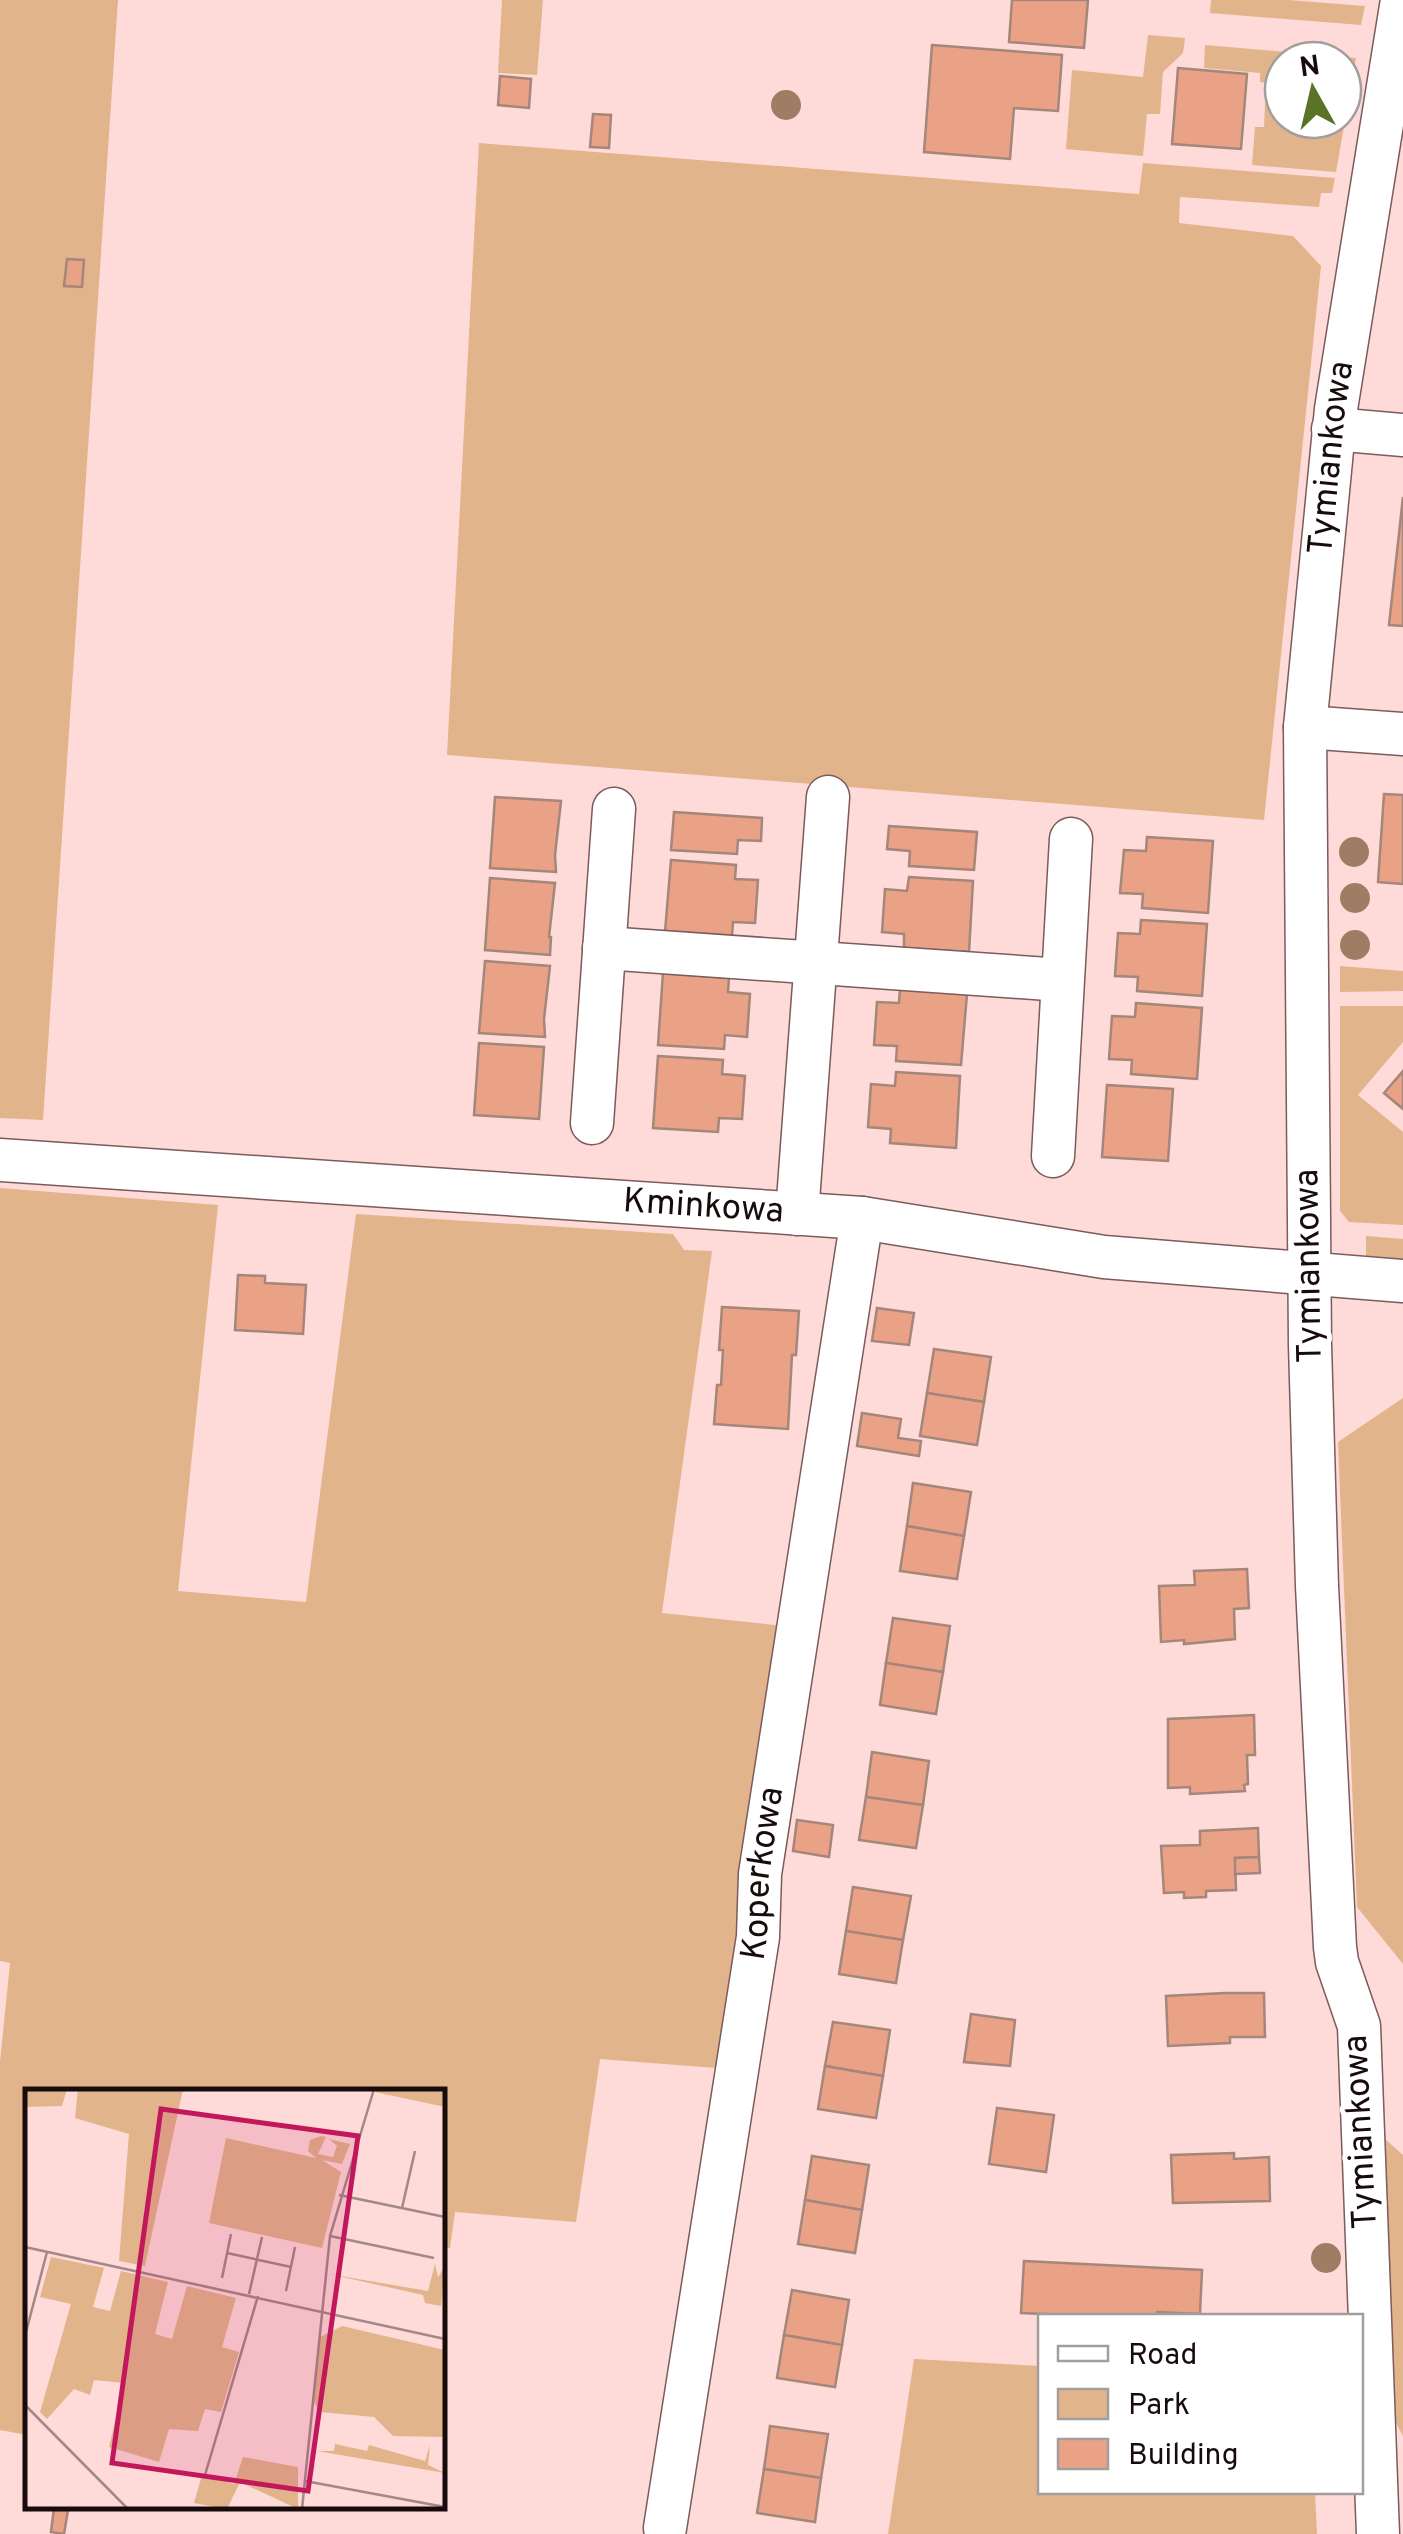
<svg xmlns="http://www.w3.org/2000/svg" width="1403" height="2534" font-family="Overpass,sans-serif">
  <rect width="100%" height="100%" fill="#fedad8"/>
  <g fill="#e2b48b" fill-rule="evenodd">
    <path d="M0 0H118L43 1120 0 1118Z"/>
    <path d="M502 0H543L537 75 498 73Z"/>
    <path d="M1211 0H1288L1365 6 1361 25 1210 13Z"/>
    <path d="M1148 35 1185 38 1183 53 1163 72 1160 114H1147L1143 156 1066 149 1072 70 1143 77Z"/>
    <path d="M1205 45 1356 58 1336 172 1252 165 1255 127H1264L1266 83 1260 82V73L1204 68ZM1283 60H1343V120H1283Z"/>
    <path d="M479 143 1139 194 1143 163 1335 178 1332 193H1321L1319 207 1180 197 1179 223 1293 236 1321 266 1264 820 447 755Z"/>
    <path d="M1340 966 1403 971V991L1340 992Z"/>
    <path d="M1340 1006H1403V1042L1358 1095 1403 1132V1225L1349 1222 1340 1211Z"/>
    <path d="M0 1188 218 1205 178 1591 306 1602 356 1214 673 1234 684 1250 712 1251 662 1613 784 1626 716 2068 600 2059 576 2222 455 2212 450 2248 443 2247 442 2092H28L27 2435 0 2430V2062L10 1963 0 1961Z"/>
    <path d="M1366 1236 1403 1239V1265L1366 1263Z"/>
    <path d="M1403 1398V1964L1357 1907 1338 1442Z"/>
    <path d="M1385 2139 1403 2155V2436L1394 2419Z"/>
    <path d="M914 2359 1040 2366V2492H1315L1317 2534H888Z"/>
  </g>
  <g fill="#eaa287" stroke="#a5867b" stroke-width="2.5">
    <path d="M1012 0H1088L1084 48 1009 42Z"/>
    <path d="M932 45 1062 55 1058 111 1014 108 1010 159 924 152Z"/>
    <path d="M1178 68 1247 74 1241 149 1172 144Z"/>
    <path d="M500 76 531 79 529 108 498 105Z"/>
    <path d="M593 114 611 115 609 148 590 147Z"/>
    <path d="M67 259 84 260 82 287 64 286Z"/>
    <path d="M1403 497V626L1389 625Z"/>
    <path d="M1384 794 1403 795V884L1378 882Z"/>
    <path d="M495 797 561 801 555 855 556 872 490 868Z"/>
    <path d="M674 812 762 818 761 841 738 840 737 854 671 850Z"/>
    <path d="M889 826 977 832 974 870 909 866 910 851 887 849Z"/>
    <path d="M1147 837 1213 841 1208 913 1142 908 1143 894 1120 893 1124 850 1146 851Z"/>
    <path d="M671 860 736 865 735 879 758 880 755 923 733 922 732 936 665 932Z"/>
    <path d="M909 877 973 881 969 952 904 948V934L882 932 885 889 907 891Z"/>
    <path d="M490 878 555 883 549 937H551L550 955 485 950Z"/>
    <path d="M1141 920 1207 924 1202 996 1137 991 1138 977 1115 976 1118 933 1140 934Z"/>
    <path d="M485 961 550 966 544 1019 545 1037 479 1033Z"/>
    <path d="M663 973 729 978 728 992 750 994 747 1037 725 1035 724 1049 658 1045Z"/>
    <path d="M900 989 967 994 961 1065 896 1061 897 1046 874 1045 877 1002 899 1003Z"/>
    <path d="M1136 1003 1202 1008 1197 1079 1131 1074 1132 1060 1109 1059 1112 1016 1135 1017Z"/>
    <path d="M479 1043 544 1047 539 1119 474 1115Z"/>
    <path d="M658 1056 723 1060 722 1074 745 1076 742 1119 719 1118 718 1132 653 1128Z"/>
    <path d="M1403 1071V1109L1384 1093Z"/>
    <path d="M896 1072 960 1076 956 1148 890 1143 891 1129 868 1127 871 1084 895 1086Z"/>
    <path d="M1107 1085 1173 1089 1168 1161 1102 1157Z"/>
    <path d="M238 1275 265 1276V1283L306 1285 303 1334 235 1330Z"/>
    <path d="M722 1307 799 1311 796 1355H792L788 1429 714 1424 717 1385H721L723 1350H719Z"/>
    <path d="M877 1308 914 1313 909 1345 872 1341Z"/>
    <path d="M934 1349 991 1357 984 1402 927 1393Z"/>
    <path d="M927 1393 984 1402 977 1445 920 1436Z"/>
    <path d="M862 1413 901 1419 898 1438 921 1441 919 1456 857 1446Z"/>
    <path d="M913 1483 971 1492 964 1536 907 1526Z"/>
    <path d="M907 1526 964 1536 957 1579 900 1571Z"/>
    <path d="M1247 1569 1249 1608 1234 1609 1235 1639 1184 1644V1640L1161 1642 1159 1586 1195 1585 1194 1571Z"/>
    <path d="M893 1618 950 1626 943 1672 886 1663Z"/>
    <path d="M886 1663 943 1672 936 1714 880 1705Z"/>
    <path d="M1254 1715 1255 1755H1247L1248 1784 1244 1785 1245 1791 1190 1794V1787L1168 1788V1719Z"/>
    <path d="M872 1752 929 1761 923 1805 866 1797Z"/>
    <path d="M866 1797 923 1805 916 1848 859 1840Z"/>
    <path d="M797 1820 833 1825 829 1857 793 1851Z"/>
    <path d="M1258 1828 1259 1857 1235 1858 1236 1890 1206 1891V1897L1184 1898V1892L1164 1893 1161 1846 1200 1845V1831Z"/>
    <path d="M1259 1857 1260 1873 1235 1874V1858Z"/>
    <path d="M853 1887 911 1896 903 1940 846 1931Z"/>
    <path d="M846 1931 903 1940 896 1983 839 1974Z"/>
    <path d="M1225 1993H1264L1265 2037H1230V2043L1168 2046 1166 1996Z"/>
    <path d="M971 2014 1015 2020 1010 2066 964 2062Z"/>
    <path d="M833 2022 890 2030 883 2076 825 2066Z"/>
    <path d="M825 2066 883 2076 876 2118 818 2109Z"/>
    <path d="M997 2108 1054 2115 1046 2172 989 2164Z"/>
    <path d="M1234 2153V2159L1269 2157 1270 2201 1173 2203 1171 2155Z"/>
    <path d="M812 2156 869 2165 862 2210 805 2200Z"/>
    <path d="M805 2200 862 2210 855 2253 798 2244Z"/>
    <path d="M1024 2261 1202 2270 1200 2314 1157 2312V2316H1091L1021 2313Z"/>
    <path d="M792 2290 849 2300 842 2345 784 2335Z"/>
    <path d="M784 2335 842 2345 835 2387 777 2378Z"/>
    <path d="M770 2426 828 2434 821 2478 764 2469Z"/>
    <path d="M764 2469 821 2478 815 2522 757 2513Z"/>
    <path d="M54 2508 68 2510 64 2534 51 2532Z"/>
  </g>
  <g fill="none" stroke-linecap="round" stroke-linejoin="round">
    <defs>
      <g id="minor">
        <path d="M1333 429 1403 435"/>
        <path d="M1305 727 1403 734"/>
        <path d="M604 948 1062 980"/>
        <path d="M592 1123 614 809"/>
        <path d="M1053 1156 1071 839"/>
        <path id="s1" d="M0 1160 862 1218 1104 1257 1403 1281"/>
        <path d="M797 1214 828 797"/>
        <path id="s2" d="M665 2528 758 1937 760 1874 862 1218"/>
        <path id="s3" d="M1378 2534 1359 2026 1337 1962 1335 1947 1317 1586 1310 1345 1305 727 1336 409 1402 0"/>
      </g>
    </defs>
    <use href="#minor" stroke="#7b5b5b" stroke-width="45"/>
    <use href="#minor" stroke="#fff" stroke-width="42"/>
  </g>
  <g fill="#a17c65">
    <circle cx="786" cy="105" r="15"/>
    <circle cx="1354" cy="852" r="15"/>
    <circle cx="1355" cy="898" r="15"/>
    <circle cx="1355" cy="945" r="15"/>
    <circle cx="1326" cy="2258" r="15"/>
  </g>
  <g text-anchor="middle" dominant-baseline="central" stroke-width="10" stroke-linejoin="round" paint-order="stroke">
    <g font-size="35" fill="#170c0b" stroke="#fff">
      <text stroke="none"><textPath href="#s3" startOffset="2082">Tymiankowa</textPath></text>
      <text stroke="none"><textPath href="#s1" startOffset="705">Kminkowa</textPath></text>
      <text transform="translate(1310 1266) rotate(-91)">Tymiankowa</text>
      <text stroke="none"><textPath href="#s2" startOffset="662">Koperkowa</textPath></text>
      <text transform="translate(1362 2132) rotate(-93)">Tymiankowa</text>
    </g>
  </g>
  <g transform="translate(25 2089)">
    <rect width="420" height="420" fill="#fedad8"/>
    <path d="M0 0H42L37 17 0 18ZM53 0H158L120 177 94 172 104 45 50 29ZM352 0H420V18L350 3ZM296 47 301 48 293 65 308 68 312 57 304 50 325 55 317 75 297 71 316 83 297 159 184 134 201 49 291 69 283 62 285 51ZM26 168 79 179 68 218 85 222 96 182 143 193 130 245 147 250 162 197 211 209 197 258 214 263 196 323 180 320 173 342 144 340 134 373 84 358 99 294 69 291 65 306 49 300 22 330 15 323 46 215 15 208ZM410 175 413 188 420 177 416 217 400 214 398 206 304 185 403 202ZM317 237 420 261V348L368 347 349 328 295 323 289 313 295 248ZM310 355 342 362 344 356 400 372 405 356 403 376 420 384 292 362H309ZM218 368 273 378V420L215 393 202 420 169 414 177 386 209 395Z" fill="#e2b48b"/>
    <path fill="none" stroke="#a28886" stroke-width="2.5" d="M314 106 420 128M377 119 390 62M305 147 409 169M0 158 420 250M202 164 266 178M197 189 206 145M261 202 270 158M224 205 237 148M0 247 22 163M0 316 103 420M180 386 233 207M280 392 420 418M277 420 305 147 349 0"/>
    <path fill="#c2185b" fill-opacity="0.15" stroke="#c2185b" stroke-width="5" d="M136 20 333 47 283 402 87 374Z"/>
    <rect width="420" height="420" fill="none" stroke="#170c0b" stroke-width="5"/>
  </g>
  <rect x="1038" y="2314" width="325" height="180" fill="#ffffff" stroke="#a29e9d" stroke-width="2.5"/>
  <rect x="1058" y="2346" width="50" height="15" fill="#ffffff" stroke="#a29e9d" stroke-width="2.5"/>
  <text x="1128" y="2364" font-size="30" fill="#170c0b">Road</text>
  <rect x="1058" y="2389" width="50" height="30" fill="#e2b48b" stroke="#a29e9d" stroke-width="2.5"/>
  <text x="1128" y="2414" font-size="30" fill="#170c0b">Park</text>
  <rect x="1058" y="2439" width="50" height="30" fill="#eaa287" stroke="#a29e9d" stroke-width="2.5"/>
  <text x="1128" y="2464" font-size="30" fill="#170c0b">Building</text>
  <g transform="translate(1313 90) rotate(352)"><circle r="48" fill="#ffffff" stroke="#a29e9d" stroke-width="2.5"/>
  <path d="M0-8L18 38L0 25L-18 38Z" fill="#5a7427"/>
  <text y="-15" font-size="28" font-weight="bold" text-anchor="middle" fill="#170c0b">N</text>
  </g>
</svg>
